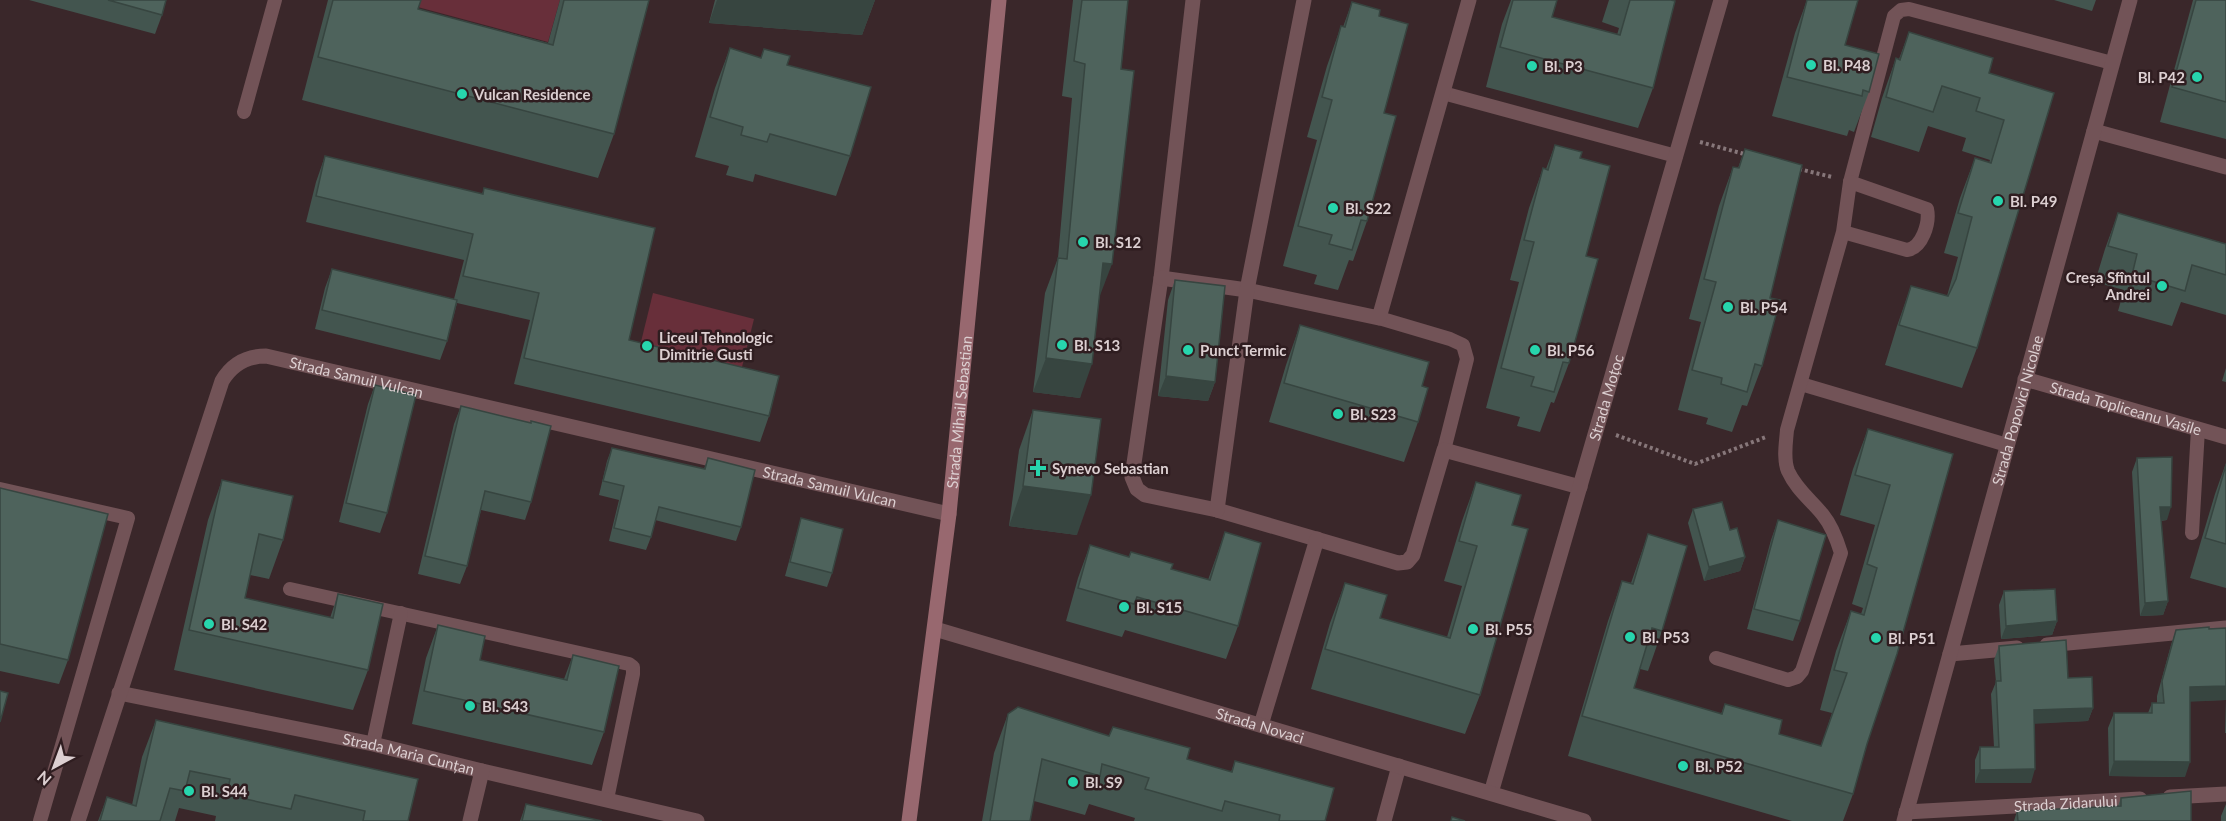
<svg xmlns="http://www.w3.org/2000/svg" width="2226" height="821" font-family="Lato,sans-serif">
  <rect width="100%" height="100%" fill="#3a272a"/>
  <g fill="#682f3a">
    <path d="M416 0H560L548 42 414 6Z"/>
    <path d="M653 293 754 319 739 379 638 354Z"/>
  </g>
  <g fill="none" stroke-linecap="round" stroke-linejoin="round">
    <g stroke="#87777a" stroke-width="4" stroke-dasharray="3 3" stroke-linecap="butt">
      <path d="M1700 142 1748 155"/>
      <path d="M1799 169 1832 177"/>
      <path d="M1616 435 1695 464 1766 437"/>
    </g>
    <g stroke="#725357" stroke-width="14">
      <path d="M1443 93 1676 156"/>
      <path d="M244 112 275 0"/>
      <path d="M1850 182 1894 16 1901 10 1909 9 2112 63"/>
      <path d="M1379 318 1450 339 1463 345 1467 359 1444 450"/>
      <path d="M1801 384 2007 445"/>
      <path d="M0 489 128 518 40 821"/>
      <path d="M2192 533 2198 429"/>
      <path d="M290 589 629 664 633 667V674L607 799"/>
      <path d="M1716 658 1788 680 1797 677 1802 671 1841 553C1837 540 1832 526 1823 515 1812 501 1796 489 1788 471 1783 459 1786 443 1787 430L1843 232 1850 182 1927 209C1930 223 1922 248 1907 250L1843 232"/>
      <path d="M373 744 401 613"/>
    </g>
    <g stroke="#725357" stroke-width="15">
      <path d="M1193 0 1161 278 1132 477 1137 489 1145 495 1217 510 1398 563 1407 562 1413 555 1444 450 1580 487"/>
      <path d="M2094 131 2226 167"/>
      <path d="M1161 278 1247 290 1379 318 1469 0"/>
      <path id="s1" d="M2025 379 2226 437"/>
      <path d="M1217 510 1247 290 1304 0"/>
      <path d="M2047 645 2226 628"/>
      <path d="M1950 654 2017 648"/>
      <path id="s2" d="M119 693 373 744 482 771 697 821"/>
      <path d="M1261 725 1317 539"/>
      <path id="s3" d="M1491 793 1721 0"/>
      <path d="M2170 797 2226 794"/>
      <path id="s4" d="M1906 812 2140 799"/>
      <path id="s5" d="M78 821 222 381C232 364 246 356 266 356L949 514"/>
      <path d="M470 821 482 771"/>
      <path d="M1384 821 1399 766"/>
      <path id="s6" d="M1904 821 2130 0"/>
    </g>
    <path stroke="#725357" stroke-width="15" id="s7" d="M935 629 1584 821"/>
    <path stroke="#98686f" stroke-width="15" id="s8" d="M909 821 949 514 999 0"/>
  </g>
  <g fill="#43554f">
    <path d="M29 0H166L162 15 155 34Z"/>
    <path d="M328 0H421L418 9 548 43 560 0H649L614 134 598 178 302 100Z"/>
    <path d="M715 0H875L862 35 709 23Z"/>
    <path d="M1073 0H1128L1099 298 1080 398 1033 392 1045 293 1058 258 1072 98 1062 96Z"/>
    <path d="M1511 0H1557L1552 17 1617 35 1619 28 1602 22 1609 0H1671L1653 88 1638 128 1486 87 1502 24Z"/>
    <path d="M1807 0H1858L1845 45 1869 92 1854 132 1849 130 1847 136 1772 116 1795 33Z"/>
    <path d="M2054 0H2096L2092 11Z"/>
    <path d="M2193 0H2226V139L2160 122Z"/>
    <path d="M1352 2 1379 16 1384 113 1367 221 1353 261 1349 260 1338 290 1314 284 1317 275 1283 266 1317 140 1307 137 1327 66 1341 26 1343 27Z"/>
    <path d="M1909 32 1989 73 2054 93 1977 348 1962 388 1885 365 1897 326 1911 286 1947 296 1958 257 1944 253 1960 198 1975 158 1989 163 1990 160 1962 151 1966 138 1928 126 1919 152 1871 137 1882 98 1896 58 1899 59Z"/>
    <path d="M730 48 761 58 764 49 787 65 850 156 836 196 755 174 753 182 726 175 729 166 695 157 715 88Z"/>
    <path d="M1555 145 1580 158 1586 256 1569 363 1554 403 1551 402 1540 432 1517 426 1520 417 1486 408 1519 282 1510 280 1529 208 1543 168 1546 169Z"/>
    <path d="M1745 149 1770 298 1762 366 1747 406 1742 405 1732 432 1706 424 1708 418 1678 410 1701 322 1689 319 1719 206 1733 167 1738 168Z"/>
    <path d="M325 156 482 194 484 188 629 340 769 416 760 442 514 384 530 320 457 303 447 341 440 360 315 329 325 288 332 269 454 299 464 260 306 222 316 182Z"/>
    <path d="M2118 213 2226 244V315L2181 302 2172 326 2118 311 2124 290 2095 282 2105 249Z"/>
    <path d="M1175 280 1215 382 1208 401 1158 396 1168 300Z"/>
    <path d="M1300 325 1422 386 1418 422 1404 462 1269 422 1286 365Z"/>
    <path d="M2226 368V382L2222 381Z"/>
    <path d="M375 385 387 513 380 533 339 522 368 404Z"/>
    <path d="M461 406 531 502 525 520 481 510 467 566 460 584 418 574 454 424Z"/>
    <path d="M1033 410 1077 535 1009 526 1019 450Z"/>
    <path d="M1868 429 1953 454 1867 744 1853 794 1843 821H1792L1568 756 1608 621 1622 581 1631 583 1648 534 1662 631 1648 671 1640 669 1634 688 1721 714 1725 704 1779 734 1821 746 1832 713 1820 710 1836 651 1851 611 1861 614 1863 608 1852 604 1875 525 1840 515 1853 469Z"/>
    <path d="M612 448 704 469 708 458 741 527 736 541 655 520 651 537 646 550 609 541 619 500 599 495 607 461Z"/>
    <path d="M2137 458 2167 520 2161 521 2168 601 2163 615 2140 616 2132 472Z"/>
    <path d="M2226 463V588L2190 578 2215 494Z"/>
    <path d="M222 480 283 540 269 579 250 575 245 598 330 618 338 594 368 670 353 710 174 670 208 520Z"/>
    <path d="M1476 482 1512 525 1480 695 1465 734 1311 689 1330 623 1345 583 1380 618 1447 637 1462 586 1444 581 1462 521Z"/>
    <path d="M0 488 68 660 59 684 0 671Z"/>
    <path d="M1693 509 1730 530 1745 557 1740 571 1704 581 1688 523Z"/>
    <path d="M801 518 832 573 827 587 785 576 797 532Z"/>
    <path d="M1778 520 1800 621 1793 641 1747 629 1771 540Z"/>
    <path d="M1225 532 1238 626 1226 659 1125 630 1122 637 1066 621 1078 578 1090 545 1208 580Z"/>
    <path d="M2004 591 2057 621 2052 635 2001 639 1999 605Z"/>
    <path d="M438 625 480 660 564 679 573 655 604 732 592 765 412 724 426 658Z"/>
    <path d="M2226 628V733H2225L2226 700 2190 701 2185 777 2109 776 2108 728 2114 713H2148L2152 703H2157V696L2171 645 2176 630Z"/>
    <path d="M1999 646 2068 678 2093 708 2088 721 2035 723 2031 783H1975V760L1980 747H1994L1991 694 1996 682 1994 660Z"/>
    <path d="M1008 714 1109 736 1231 772 1235 761 1325 821H1134L1135 818 1089 804 1085 815 1034 801 1030 821H982L994 753Z"/>
    <path d="M156 720 408 821H215L216 816 179 808 175 821H98L107 797 132 805 142 757Z"/>
    <path d="M2121 798 2191 821H2014L2017 811 2118 806Z"/>
    <path d="M526 804 602 821H520Z"/>
    <path d="M2226 804V821H2221V816Z"/>
  </g>
  <g fill="#374540">
    <path d="M717 0H875L862 35 709 23Z"/>
    <path d="M1103 263 1112 264 1099 298Z"/>
    <path d="M1046 358 1092 364 1080 398 1033 392Z"/>
    <path d="M1166 376 1215 382 1208 401 1158 396Z"/>
    <path d="M1023 486 1091 495 1077 535 1009 526Z"/>
    <path d="M2160 507H2171L2167 520 2156 521Z"/>
    <path d="M1745 557 1740 571 1704 581 1709 567Z"/>
    <path d="M2168 601 2163 615 2140 616 2145 603Z"/>
    <path d="M2057 621 2052 635 2001 639 2006 626Z"/>
    <path d="M2226 686V700L2185 702 2190 687Z"/>
    <path d="M2093 708 2088 721 2030 724 2034 710Z"/>
    <path d="M2114 761 2190 762 2185 777 2109 776Z"/>
    <path d="M2035 769 2031 783H1975L1980 770Z"/>
  </g>
  <g fill="#4e635c" stroke="#374540" stroke-width="1.5">
    <path d="M108 0H166L162 15Z"/>
    <path d="M333 0H421L418 9 553 45 564 0H649L614 134 318 57Z"/>
    <path d="M1082 0H1128L1121 69 1134 71 1112 264 1103 263 1092 364 1046 358 1058 258 1067 259 1085 64 1074 61Z"/>
    <path d="M1513 0H1557L1552 17 1620 35 1630 0H1671L1675 1 1653 88 1500 47Z"/>
    <path d="M1807 0H1858L1845 45 1879 54 1869 92 1863 90 1862 96 1787 77Z"/>
    <path d="M2196 0H2226V102L2172 87Z"/>
    <path d="M1352 2 1380 10 1379 16 1408 24 1384 113 1396 116 1367 221 1361 220 1352 250 1329 244 1332 235 1298 226 1332 100 1322 97 1341 26 1345 27Z"/>
    <path d="M1909 32 1993 58 1989 73 2054 93 1977 348 1899 325 1911 286 1948 296 1956 279 1972 217 1958 213 1975 158 1991 163 2004 120 1976 111 1980 98 1942 86 1933 112 1886 97 1896 58 1900 60Z"/>
    <path d="M730 48 761 58 764 49 790 56 787 65 871 87 850 156 770 134 767 142 741 135 743 127 710 117Z"/>
    <path d="M1555 145 1582 152 1580 158 1610 166 1586 256 1598 259 1569 363 1563 362 1554 392 1531 386 1534 377 1501 368 1534 242 1524 240 1543 168 1548 170Z"/>
    <path d="M1745 149 1802 165 1770 298 1780 300 1762 366 1755 364 1747 392 1721 384 1722 378 1692 370 1716 282 1704 279 1733 167 1739 168Z"/>
    <path d="M325 156 483 194 484 188 655 228 629 340 779 376 769 416 524 358 539 293 463 276 473 234 316 196Z"/>
    <path d="M2118 213 2226 244V275L2192 265 2185 291 2132 275 2137 254 2108 246Z"/>
    <path d="M332 269 457 300 447 341 322 310Z"/>
    <path d="M1175 280 1225 286 1215 382 1166 376Z"/>
    <path d="M1300 325 1429 362 1422 386 1428 388 1418 422 1284 383Z"/>
    <path d="M375 385 416 395 387 513 346 503Z"/>
    <path d="M461 406 531 423V421L551 426 531 502 485 491 467 566 425 556Z"/>
    <path d="M1033 410 1101 419 1091 495 1023 486Z"/>
    <path d="M1868 429 1953 454 1897 654 1867 744 1853 794 1582 716 1622 581 1633 584 1648 534 1687 546 1662 631 1652 628 1634 688 1722 714 1725 704 1782 720 1779 734 1821 746 1847 673 1834 670 1851 611 1864 615 1877 568 1867 564 1890 485 1855 475Z"/>
    <path d="M612 448 705 469 708 458 755 470 741 527 659 507 651 537 614 528 624 486 603 481Z"/>
    <path d="M2172 457 2171 507H2160L2168 601 2145 603 2137 458Z"/>
    <path d="M2226 465V544L2205 538Z"/>
    <path d="M222 480 293 496 283 540 259 534 245 598 333 618 338 594 383 604 368 670 189 630Z"/>
    <path d="M1476 482 1521 495 1512 525 1528 529 1480 695 1325 649 1345 583 1387 595 1380 618 1450 638 1477 546 1459 541Z"/>
    <path d="M0 488 108 514 68 660 0 644Z"/>
    <path d="M1722 502 1730 530 1737 528 1745 557 1709 567 1693 509Z"/>
    <path d="M801 518 843 529 832 573 790 562Z"/>
    <path d="M1778 520 1826 535 1800 621 1754 609Z"/>
    <path d="M1225 532 1261 543 1238 626 1137 597 1134 604 1078 588 1090 545 1129 557 1131 552 1173 564 1171 569 1210 580Z"/>
    <path d="M2055 589 2057 621 2006 626 2004 591Z"/>
    <path d="M438 625 485 636 480 660 567 680 573 655 619 666 604 732 424 691Z"/>
    <path d="M2209 627V629L2226 628V686L2190 687V762L2114 761V713H2152V703H2164L2162 681 2176 630Z"/>
    <path d="M2066 640 2068 678 2092 677 2093 708 2034 710 2035 769 1980 770V747H1999L1996 681H2001L1999 646Z"/>
    <path d="M0 691 8 693 0 722Z"/>
    <path d="M1018 707 1109 736 1113 727 1190 748 1187 759 1232 772 1235 761 1334 788 1325 821H1279L1280 815 1225 801 1222 811 1145 789 1149 778 1102 764 1100 776 1042 759 1030 821H990L1008 714Z"/>
    <path d="M156 720 418 779 408 821H363L365 811 295 795 291 809 227 795 230 779 190 771 185 791 170 788 160 821H100L107 797 136 806Z"/>
    <path d="M2191 791V821H2018L2017 811 2121 806V798Z"/>
    <path d="M526 804 602 821H522Z"/>
    <path d="M1452 817 1465 821H1451Z"/>
  </g>
  <g fill="#27d5ad" stroke="#2f1d20" stroke-width="2">
    <circle cx="1811" cy="65" r="6"/>
    <circle cx="1532" cy="66" r="6"/>
    <circle cx="2197" cy="77" r="6"/>
    <circle cx="462" cy="94" r="6"/>
    <circle cx="1998" cy="201" r="6"/>
    <circle cx="1333" cy="208" r="6"/>
    <circle cx="1083" cy="242" r="6"/>
    <circle cx="2162" cy="286" r="6"/>
    <circle cx="1728" cy="307" r="6"/>
    <circle cx="1062" cy="345" r="6"/>
    <circle cx="647" cy="346" r="6"/>
    <circle cx="1188" cy="350" r="6"/>
    <circle cx="1535" cy="350" r="6"/>
    <circle cx="1338" cy="414" r="6"/>
    <path d="M1035 459h6v6h6v6h-6v6h-6v-6h-6v-6h6z"/>
    <circle cx="1124" cy="607" r="6"/>
    <circle cx="209" cy="624" r="6"/>
    <circle cx="1473" cy="629" r="6"/>
    <circle cx="1630" cy="637" r="6"/>
    <circle cx="1876" cy="638" r="6"/>
    <circle cx="470" cy="706" r="6"/>
    <circle cx="1683" cy="766" r="6"/>
    <circle cx="1073" cy="782" r="6"/>
    <circle cx="189" cy="791" r="6"/>
  </g>
  <g text-anchor="middle" dominant-baseline="central" stroke-width="5" stroke-linejoin="round" paint-order="stroke">
    <g font-size="15" font-weight="bold" fill="#dccfd1" stroke="#2f1d20" text-anchor="start">
      <text x="1823" y="65">Bl. P48</text>
      <text x="1544" y="66">Bl. P3</text>
      <text x="2185" y="77" text-anchor="end">Bl. P42</text>
      <text x="474" y="94">Vulcan Residence</text>
      <text x="2010" y="201">Bl. P49</text>
      <text x="1345" y="208">Bl. S22</text>
      <text x="1095" y="242">Bl. S12</text>
      <text x="2150" y="277" text-anchor="end">Creșa Sfîntul<tspan x="2150" dy="17">Andrei</tspan></text>
      <text x="1740" y="307">Bl. P54</text>
      <text x="659" y="337">Liceul Tehnologic<tspan x="659" dy="17">Dimitrie Gusti</tspan></text>
      <text x="1074" y="345">Bl. S13</text>
      <text x="1200" y="350">Punct Termic</text>
      <text x="1547" y="350">Bl. P56</text>
      <text x="1350" y="414">Bl. S23</text>
      <text x="1052" y="468">Synevo Sebastian</text>
      <text x="1136" y="607">Bl. S15</text>
      <text x="221" y="624">Bl. S42</text>
      <text x="1485" y="629">Bl. P55</text>
      <text x="1642" y="637">Bl. P53</text>
      <text x="1888" y="638">Bl. P51</text>
      <text x="482" y="706">Bl. S43</text>
      <text x="1695" y="766">Bl. P52</text>
      <text x="1085" y="782">Bl. S9</text>
      <text x="201" y="791">Bl. S44</text>
    </g>
    <g font-size="15" fill="#dccfd1" stroke="#2f1d20">
      <text stroke="none"><textPath href="#s5" startOffset="609">Strada Samuil Vulcan</textPath></text>
      <text stroke="none"><textPath href="#s3" startOffset="412">Strada Moțoc</textPath></text>
      <text stroke="none"><textPath href="#s1" startOffset="105">Strada Topliceanu Vasile</textPath></text>
      <text stroke="none"><textPath href="#s6" startOffset="426">Strada Popovici Nicolae</textPath></text>
      <text stroke="none"><textPath href="#s8" startOffset="412">Strada Mihail Sebastian</textPath></text>
      <text stroke="none"><textPath href="#s5" startOffset="1095">Strada Samuil Vulcan</textPath></text>
      <text stroke="none"><textPath href="#s7" startOffset="339">Strada Novaci</textPath></text>
      <text stroke="none"><textPath href="#s2" startOffset="296">Strada Maria Cunțan</textPath></text>
      <text stroke="none"><textPath href="#s4" startOffset="160">Strada Zidarului</textPath></text>
    </g>
  </g>
  <g transform="translate(54 767) rotate(221)" stroke="#2f1d20" stroke-width="4.5" paint-order="stroke">
  <path d="M0-4.5L10 22L0 15L-10 22Z" fill="#dccfd1"/>
  <text y="-9" font-size="16" font-weight="bold" text-anchor="middle" fill="#dccfd1">N</text>
  </g>
</svg>
